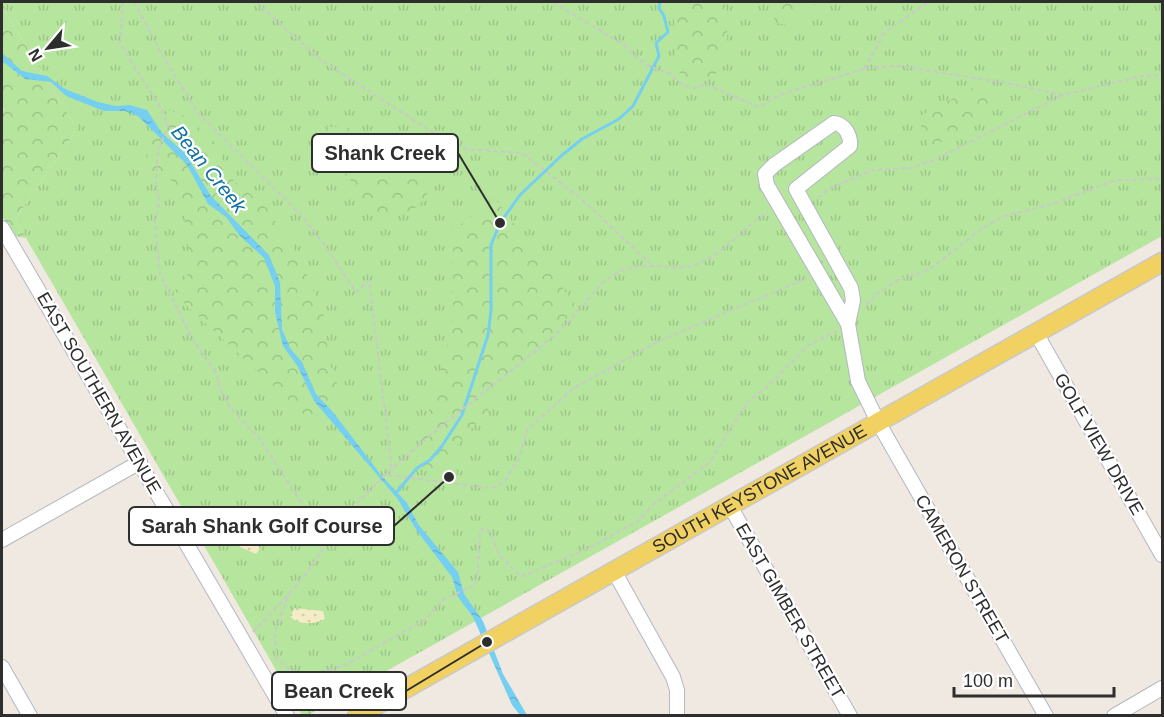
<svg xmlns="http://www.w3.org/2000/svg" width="1164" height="717" font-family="Helvetica,sans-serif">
  <defs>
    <pattern id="grass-tufts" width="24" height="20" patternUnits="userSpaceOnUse" patternTransform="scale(1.5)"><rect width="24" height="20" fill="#b6e59e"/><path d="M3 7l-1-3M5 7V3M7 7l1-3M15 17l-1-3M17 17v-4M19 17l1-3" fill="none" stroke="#9dc588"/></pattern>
    <pattern id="forest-crowns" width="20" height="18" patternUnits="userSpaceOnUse" patternTransform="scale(1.5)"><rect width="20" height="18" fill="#b6e59e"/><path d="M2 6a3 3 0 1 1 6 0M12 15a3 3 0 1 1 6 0" fill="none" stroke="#9dc588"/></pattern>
    <pattern id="sand-dots" width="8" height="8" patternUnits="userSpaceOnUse" patternTransform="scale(1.5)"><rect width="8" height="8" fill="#f3ecc5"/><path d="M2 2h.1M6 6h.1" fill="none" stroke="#d1cbaa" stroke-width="1.8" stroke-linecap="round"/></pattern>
    <pattern id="water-ripples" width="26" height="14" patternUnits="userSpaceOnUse" patternTransform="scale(1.5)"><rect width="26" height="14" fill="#75cff0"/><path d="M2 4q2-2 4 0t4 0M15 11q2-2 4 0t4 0" fill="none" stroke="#66b2ce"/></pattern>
  </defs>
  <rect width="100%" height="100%" fill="#efe9e1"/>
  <path fill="url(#grass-tufts)" d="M2 2H1162V236L308 715H302L15 219 77 129 2 6Z"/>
  <g fill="url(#forest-crowns)">
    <path d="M674 2H725C727 35 733 51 712 79L693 82 680 74 674 48Z"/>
    <path d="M785 2H819L786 25 772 22Z"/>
    <path d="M2 6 77 129 15 219 26 238 14 236 2 216V114L4 109 2 107Z"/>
    <path d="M978 85 993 107 929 150 918 117Z"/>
    <path d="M169 110 189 118 214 142 233 180 267 208 301 261 326 321 328 358 343 400 310 420 173 293 191 271 183 208 174 182 147 168 146 142Z"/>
    <path d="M325 127H347L433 174C426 207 417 209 386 220L366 206 329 146Z"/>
    <path d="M495 199 577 307 432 474 419 462 424 429 453 323V230Z"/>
  </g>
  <g fill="url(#sand-dots)">
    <path d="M252 524 259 527 253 536 260 549 256 554 240 547 245 530Z"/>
    <path d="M295 608 323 611 325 619C315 625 297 625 290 616Z"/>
  </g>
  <path fill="url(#water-ripples)" d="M2 53 22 71 47 76 65 89 98 102 116 106 129 105 147 110 162 133 185 153 211 196 269 255 280 282 282 329 290 348 302 362 316 394 333 412 381 475 407 503 418 524 458 572 464 594 483 621 503 674 527 715H520L512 705 473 617 458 597 452 577 417 531 397 498 314 401 298 367 283 346 275 312V286L264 258 239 235 226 217 208 204 187 165 138 116 125 111H104L66 96 51 82 25 79 2 61Z"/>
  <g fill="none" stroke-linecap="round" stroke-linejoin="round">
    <path stroke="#75cff0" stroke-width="3" d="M395 494 417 468 430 460 442 446 462 415 488 335 491 311V245L500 223 520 195 561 156 582 139 619 119 633 106 659 56 656 43 668 32 664 16 659 8 660 2"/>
    <defs>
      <g id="minor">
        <path d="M2 228 287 716"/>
        <path d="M848 324 853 300 851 288 796 189 850 146C851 136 845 124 834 123L774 165 765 174 767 185 848 324 858 381 878 422 1046 716"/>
        <path d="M1036 333 1162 555"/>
        <path d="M730 506 850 716"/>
        <path d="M2 540 140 462"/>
        <path d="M614 571 673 677 677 690V716"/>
        <path d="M2 667 30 716"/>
        <path d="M1114 716 1162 688"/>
      </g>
      <g id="major">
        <path id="s1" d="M357 716 1162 262"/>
      </g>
    </defs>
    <use href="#minor" stroke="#b4b7c1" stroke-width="16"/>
    <use href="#major" stroke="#c9c9c9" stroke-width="21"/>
    <g stroke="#c9c9c9" stroke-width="2" stroke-dasharray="4.5 3" stroke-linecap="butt">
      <path d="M123 2 120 44 161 108 168 126 158 151 156 182 159 202 155 222 160 274 193 340 217 374 219 387 229 406 259 438 307 511 329 537"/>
      <path d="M134 2 164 58 199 114 301 215 323 243 356 292 369 280 392 470"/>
      <path d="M256 2 321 60 449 143 467 149 522 153 579 197 650 263"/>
      <path d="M553 2 624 45 646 65 671 74 683 85 694 88 705 84 759 107 779 95 867 68 899 66 1007 83 1062 95 1142 76 1162 75"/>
      <path d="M864 69 885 32 928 2"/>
      <path d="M818 198 832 187 873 170 911 168 934 160 1061 96"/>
      <path d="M866 305 878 293 898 280 924 272 935 265 977 232 1001 217 1049 205 1116 180 1162 179"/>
      <path d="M388 475 488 488 497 487 505 481 519 458 528 429 574 388 659 341 807 278"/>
      <path d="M290 591 275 632 276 658 290 670 308 674 333 669 349 663 426 619 443 600 472 586 477 579 480 534 483 528 489 531 500 556 521 577 593 546 639 520 654 504 709 463 748 401 765 389 809 345 837 331"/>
      <path d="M253 632C272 611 294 591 310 568 326 545 339 522 358 502 419 438 492 389 558 332 578 315 594 286 615 274 645 257 670 273 695 265 722 256 743 227 768 212"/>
    </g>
    <use href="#minor" stroke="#fff" stroke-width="14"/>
    <use href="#major" stroke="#f2d163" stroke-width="18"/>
  </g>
  <g text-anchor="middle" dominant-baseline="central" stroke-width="4.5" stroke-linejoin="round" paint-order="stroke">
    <g font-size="18" fill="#2e2e2e" stroke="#fff">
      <text transform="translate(99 393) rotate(60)">EAST SOUTHERN AVENUE</text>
      <text transform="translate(1099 444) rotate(60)">GOLF VIEW DRIVE</text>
      <text stroke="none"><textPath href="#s1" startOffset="462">SOUTH KEYSTONE AVENUE</textPath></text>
      <text transform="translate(962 569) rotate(60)">CAMERON STREET</text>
      <text transform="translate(790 611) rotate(60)">EAST GIMBER STREET</text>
    </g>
    <g font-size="20" font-style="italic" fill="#0d6fa3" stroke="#fff">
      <text transform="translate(209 169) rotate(51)">Bean Creek</text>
    </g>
  </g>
  <path fill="none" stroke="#2e2e2e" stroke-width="2" d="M500 223L458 153M449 477L394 526M487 642L406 691"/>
  <g fill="#2e2e2e" stroke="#fff" stroke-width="2">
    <circle cx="500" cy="223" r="6"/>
    <circle cx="449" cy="477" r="6"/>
    <circle cx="487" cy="642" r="6"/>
  </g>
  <g fill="#fff" stroke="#2e2e2e" stroke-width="2">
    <rect x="312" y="134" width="146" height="38" rx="6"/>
    <rect x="129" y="507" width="265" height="38" rx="6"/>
    <rect x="272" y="672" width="134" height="38" rx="6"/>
  </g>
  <g font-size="20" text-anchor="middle" font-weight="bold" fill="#2e2e2e">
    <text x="385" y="160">Shank Creek</text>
    <text x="262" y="533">Sarah Shank Golf Course</text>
    <text x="339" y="698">Bean Creek</text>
  </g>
  <rect width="1164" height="717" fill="none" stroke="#2e2e2e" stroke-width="6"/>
  <g transform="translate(48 48) rotate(241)" stroke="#ffffff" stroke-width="4.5" paint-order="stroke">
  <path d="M0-4.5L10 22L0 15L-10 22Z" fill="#2e2e2e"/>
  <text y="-9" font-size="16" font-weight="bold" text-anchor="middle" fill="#2e2e2e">N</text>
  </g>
  <path d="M954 687v9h160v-9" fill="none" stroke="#2e2e2e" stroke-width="3"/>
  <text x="963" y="687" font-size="18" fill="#2e2e2e" stroke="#ffffff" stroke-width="4.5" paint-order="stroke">100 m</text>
</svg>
